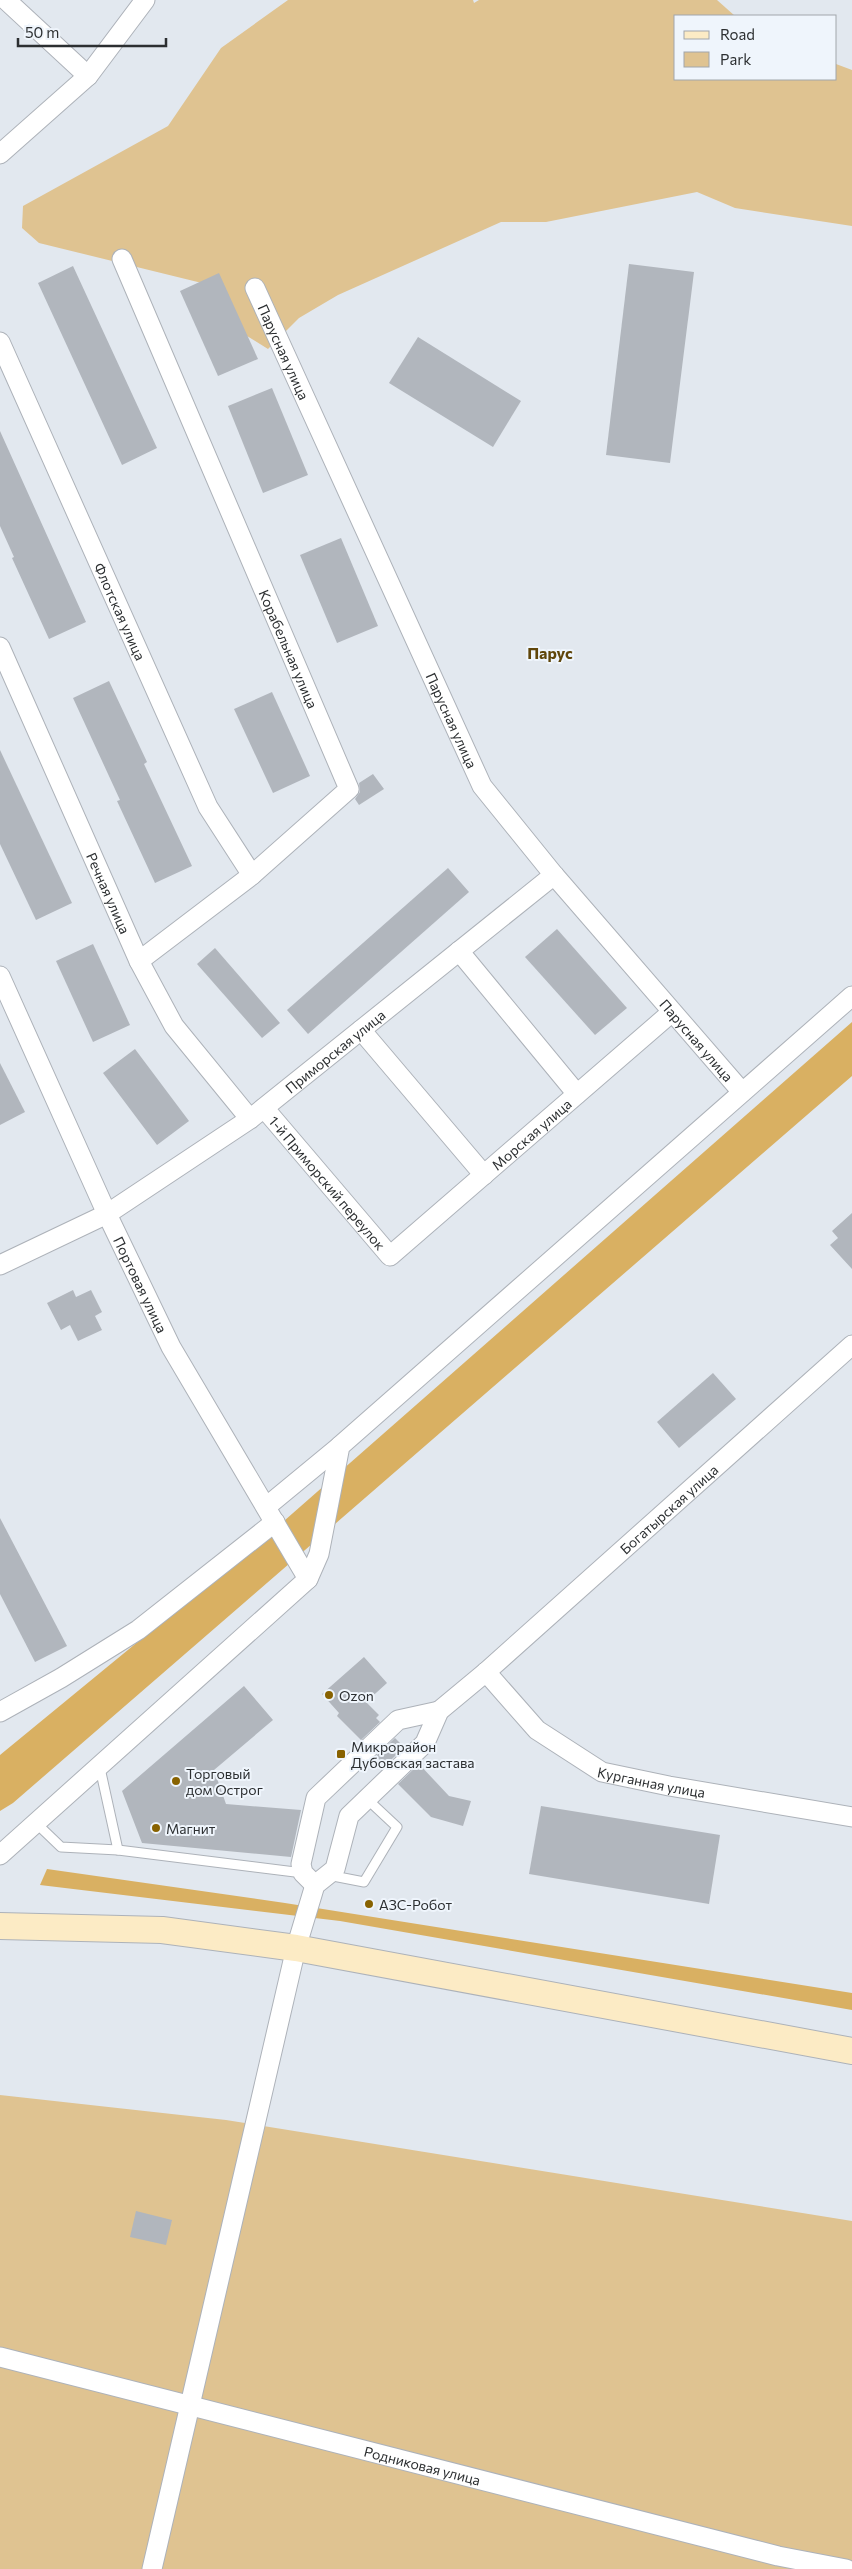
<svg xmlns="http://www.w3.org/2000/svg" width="852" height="2569" font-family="Commissioner,sans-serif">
  <rect width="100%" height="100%" fill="#e2e8ef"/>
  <g fill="#dfc391">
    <path d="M288 0H473L474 3 479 0H717L735 16H676V79H836V64L852 70V226L735 208 697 192 546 222H501L338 295 299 318 268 349 234 328 210 285 39 243 22 228 23 206 168 126 221 48Z"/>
    <path d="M0 2095 226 2120 852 2221V2569H0Z"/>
  </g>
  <g fill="#d9b062">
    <path d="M852 1022V1076L13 1803 0 1811V1755L268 1535Z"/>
    <path d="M47 1869 285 1903 852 1993V2010L340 1921 40 1885Z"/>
  </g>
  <g fill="#b1b6bd">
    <path d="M629 264 694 272 670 463 606 455Z"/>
    <path d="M73 266 157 448 122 465 38 283Z"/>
    <path d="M219 273 258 359 218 376 180 291Z"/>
    <path d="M418 337 521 401 493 447 389 383Z"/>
    <path d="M272 388 308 475 263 493 228 406Z"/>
    <path d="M0 431 86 622 49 639 12 558 14 557 0 526Z"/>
    <path d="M341 538 378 626 337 643 300 555Z"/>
    <path d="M109 681 147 762 144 764 192 866 155 883 117 801 120 800 73 698Z"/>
    <path d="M272 692 310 776 273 793 234 709Z"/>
    <path d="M0 750 72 903 36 920 0 844Z"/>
    <path d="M373 774 384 789 359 805 355 799 360 792 359 783Z"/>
    <path d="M448 868 469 892 308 1034 287 1010Z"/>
    <path d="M557 929 627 1008 595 1035 525 957Z"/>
    <path d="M93 944 130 1025 93 1042 56 961Z"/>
    <path d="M215 948 280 1023 262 1038 197 964Z"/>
    <path d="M135 1049 189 1121 157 1145 103 1073Z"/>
    <path d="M0 1063 25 1112 0 1125Z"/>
    <path d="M852 1213V1269L830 1245 838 1238 832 1231Z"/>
    <path d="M73 1290 76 1297 91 1290 102 1312 95 1316 102 1330 78 1341 70 1325 61 1330 47 1303Z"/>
    <path d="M713 1373 736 1399 679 1448 657 1422Z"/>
    <path d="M0 1518 67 1646 35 1662 0 1594Z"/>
    <path d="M364 1657 387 1683 366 1702 379 1715 376 1718 380 1722 361 1740 337 1716 339 1713 322 1694Z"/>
    <path d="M244 1686 273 1720 214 1770 226 1804 301 1810 291 1857 142 1843 122 1791Z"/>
    <path d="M395 1738 404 1747 385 1766 376 1756Z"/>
    <path d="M419 1764 449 1796 471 1801 463 1826 431 1817 398 1784Z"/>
    <path d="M541 1806 720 1835 709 1904 529 1874Z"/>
    <path d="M136 2211 172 2220 166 2245 130 2237Z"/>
  </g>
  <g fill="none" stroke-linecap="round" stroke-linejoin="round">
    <defs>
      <g id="lane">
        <path d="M100 1768 118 1850"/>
        <path d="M36 1823 61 1847 118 1850 303 1873"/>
        <path d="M328 1875 364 1882 397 1827 367 1799"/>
      </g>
      <g id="street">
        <path d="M6 0 88 76"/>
        <path d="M0 154 88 76 145 0"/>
        <path id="s1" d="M122 259 349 789 252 875 139 961"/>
        <path id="s2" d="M255 288 482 786 554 875 742 1092"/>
        <path id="s3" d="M0 342 208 807 252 875"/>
        <path id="s4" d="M0 647 139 961 174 1026 250 1119"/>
        <path d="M459 951 577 1094"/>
        <path id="s5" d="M0 976 107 1214 171 1347 308 1579"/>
        <path d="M361 1030 484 1175"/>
        <path id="s6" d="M264 1108 390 1256 672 1012"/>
        <path id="s7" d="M0 1265 107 1214 250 1119 554 875"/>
        <path d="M266 1507 340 1446"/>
        <path id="s8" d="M486 1672 537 1730 602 1772 669 1786 852 1817"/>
        <path d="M0 1712 61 1678 138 1630 275 1522"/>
        <path d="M0 1855 308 1579 319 1554 340 1446 852 996"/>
        <path d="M315 1885 303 1873 301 1864 316 1798 398 1720 439 1711"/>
        <path id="s9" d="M0 2357 778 2556 846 2569"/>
        <path id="s10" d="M152 2569 296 1948 315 1885 335 1869 349 1816 425 1743 439 1711 486 1672 852 1345"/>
      </g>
      <path id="secondary" d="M0 1926 162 1930 296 1948 852 2051"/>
    </defs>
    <use href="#lane" stroke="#adb2b9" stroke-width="11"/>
    <use href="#street" stroke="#adb2b9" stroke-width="21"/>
    <use href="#secondary" stroke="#adb2b9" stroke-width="28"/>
    <use href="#lane" stroke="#fff" stroke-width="9"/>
    <use href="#street" stroke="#fff" stroke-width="19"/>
    <use href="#secondary" stroke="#fcebc5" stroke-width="26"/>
  </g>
  <g fill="#886200" stroke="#eff5fc" stroke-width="2">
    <circle cx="329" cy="1695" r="5"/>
    <rect x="336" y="1749" width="10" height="10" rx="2.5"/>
    <circle cx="176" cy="1781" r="5"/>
    <circle cx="156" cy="1828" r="5"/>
    <circle cx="369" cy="1904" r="5"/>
  </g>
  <g text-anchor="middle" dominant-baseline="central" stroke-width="4" stroke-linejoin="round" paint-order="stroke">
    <g font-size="14" fill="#2c2f31" stroke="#eff5fc">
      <text stroke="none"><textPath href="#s2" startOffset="70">Парусная улица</textPath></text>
      <text stroke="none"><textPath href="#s3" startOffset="295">Флотская улица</textPath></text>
      <text stroke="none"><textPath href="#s1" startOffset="424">Корабельная улица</textPath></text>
      <text stroke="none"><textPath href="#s2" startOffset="475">Парусная улица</textPath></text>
      <text stroke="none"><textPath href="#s4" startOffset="269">Речная улица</textPath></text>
      <text stroke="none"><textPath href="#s2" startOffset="880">Парусная улица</textPath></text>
      <text stroke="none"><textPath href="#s7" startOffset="399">Приморская улица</textPath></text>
      <text stroke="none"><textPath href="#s6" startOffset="381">Морская улица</textPath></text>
      <text stroke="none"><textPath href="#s6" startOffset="98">1-й Приморский переулок</textPath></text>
      <text stroke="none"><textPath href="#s5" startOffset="339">Портовая улица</textPath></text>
      <text stroke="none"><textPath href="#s10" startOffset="1230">Богатырская улица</textPath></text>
      <text stroke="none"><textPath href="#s8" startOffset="205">Курганная улица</textPath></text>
      <text stroke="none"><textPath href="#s9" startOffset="436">Родниковая улица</textPath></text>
    </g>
    <g font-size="14" fill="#2c2f31" stroke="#eff5fc" text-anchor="start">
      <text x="339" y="1695">Ozon</text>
      <text x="351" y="1746">Микрорайон<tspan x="351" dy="16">Дубовская застава</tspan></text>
      <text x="186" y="1773">Торговый<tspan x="186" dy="16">дом Острог</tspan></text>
      <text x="166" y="1828">Магнит</text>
      <text x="379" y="1904">АЗС-Робот</text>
    </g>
    <g font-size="16" font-weight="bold" fill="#60460a" stroke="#eff5fc">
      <text x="550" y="652">Парус</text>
    </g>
  </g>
  <rect x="674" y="15" width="162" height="65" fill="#eff5fc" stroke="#a1a6ab"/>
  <rect x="684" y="31" width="25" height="8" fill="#fcebc5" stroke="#a1a6ab"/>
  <text x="720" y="40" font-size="15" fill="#2c2f31">Road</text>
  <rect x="684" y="52" width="25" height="15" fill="#dfc391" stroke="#a1a6ab"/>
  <text x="720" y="65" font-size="15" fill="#2c2f31">Park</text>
  <path d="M18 38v8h148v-8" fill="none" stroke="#2c2f31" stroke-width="2.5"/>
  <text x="25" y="38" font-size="15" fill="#2c2f31" stroke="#eff5fc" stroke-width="4" paint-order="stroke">50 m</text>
</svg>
